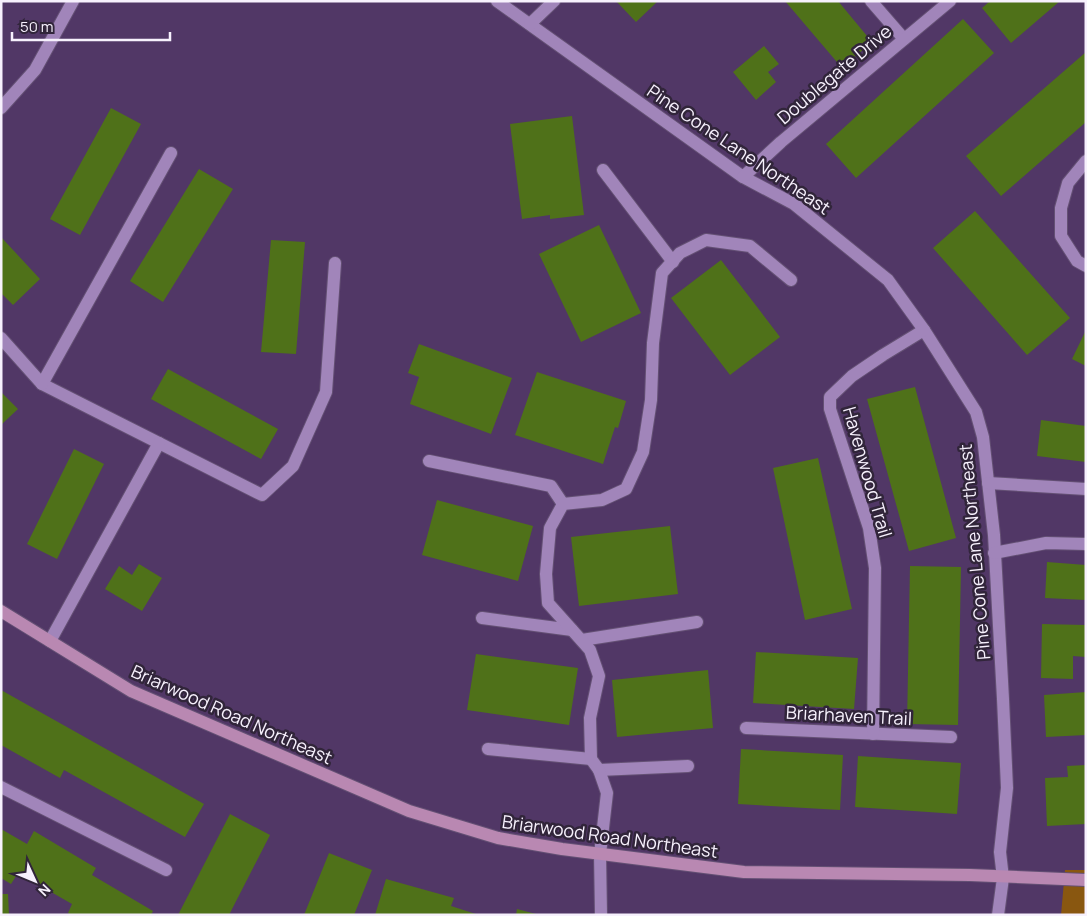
<svg xmlns="http://www.w3.org/2000/svg" width="1087" height="916" font-family="Manrope,sans-serif">
  <rect width="100%" height="100%" fill="#513766"/>
  <path fill="#895710" d="M1065 870H1086V915H1061Z"/>
  <g fill="#4f7119">
    <path d="M616 1H658L636 22Z"/>
    <path d="M785 1H838L872 42 842 68Z"/>
    <path d="M990 1H1060L1011 43 982 8Z"/>
    <path d="M963 19 994 53 856 178 826 144Z"/>
    <path d="M764 46 779 64 768 72 776 82 756 100 733 72Z"/>
    <path d="M1086 52V122L1001 196 966 156Z"/>
    <path d="M111 108 141 124 80 235 50 219Z"/>
    <path d="M572 116 584 215 550 219V215L522 219 510 124Z"/>
    <path d="M199 169 233 189 163 302 130 281Z"/>
    <path d="M975 211 1070 318 1027 355 933 248Z"/>
    <path d="M599 225 641 313 581 342 539 254Z"/>
    <path d="M1 237 40 279 13 305 1 293Z"/>
    <path d="M271 240 305 242 296 354 261 352Z"/>
    <path d="M721 260 780 337 730 375 671 298Z"/>
    <path d="M1086 330V366L1072 359Z"/>
    <path d="M419 344 512 378 491 434 410 404 419 377 408 373Z"/>
    <path d="M168 369 278 429 261 459 151 399Z"/>
    <path d="M537 372 626 401 618 428 615 427 603 464 515 435Z"/>
    <path d="M915 387 956 538 909 551 867 399Z"/>
    <path d="M1 392 18 409 1 425Z"/>
    <path d="M1041 420 1086 426V462L1037 456Z"/>
    <path d="M74 449 104 464 57 559 27 544Z"/>
    <path d="M818 458 852 609 805 620 773 468Z"/>
    <path d="M437 500 533 526 518 581 422 555Z"/>
    <path d="M670 526 678 594 579 606 571 537Z"/>
    <path d="M1047 562 1086 565V600L1045 598Z"/>
    <path d="M139 564 162 578 142 611 105 589 119 566 132 575Z"/>
    <path d="M910 566 961 567 958 725 907 724Z"/>
    <path d="M1042 624 1086 625V657L1073 656V679L1041 678Z"/>
    <path d="M756 652 858 658 854 709 753 703Z"/>
    <path d="M476 654 578 668 569 725 467 710Z"/>
    <path d="M708 670 713 728 617 737 612 680Z"/>
    <path d="M1 690 204 804 185 837 64 770 60 778 1 745Z"/>
    <path d="M1086 692V735L1046 737 1044 695Z"/>
    <path d="M741 749 843 755 840 810 738 804Z"/>
    <path d="M858 756 961 763 957 814 855 807Z"/>
    <path d="M1086 765V824L1047 826 1045 778 1068 777 1067 766Z"/>
    <path d="M230 814 270 835 229 915H178Z"/>
    <path d="M1 829 27 844 34 831 96 868 92 875 153 911 151 915H71L68 913 72 904 18 873 11 884 1 878Z"/>
    <path d="M329 853 372 870 354 915H304Z"/>
    <path d="M386 879 454 898 451 906 479 915H375Z"/>
    <path d="M1 894H8L9 915H1Z"/>
    <path d="M517 909 536 914V915H516Z"/>
  </g>
  <g fill="none" stroke-linecap="round" stroke-linejoin="round">
    <defs>
      <g id="street">
        <path d="M497 1 743 177 794 204 888 280 924 330 976 412 983 437 994 535 1003 699 1007 788 1000 852 1003 878 998 915"/>
        <path d="M871 1 904 39"/>
        <path d="M530 24 554 1"/>
        <path d="M1 108 35 70 73 1"/>
        <path d="M1086 161 1068 183 1061 208V236L1077 261 1086 266"/>
        <path d="M603 170 673 262"/>
        <path d="M743 177 781 142 950 1"/>
        <path d="M1 338 42 384 262 495 293 466 326 392 335 263"/>
        <path d="M42 384 171 153"/>
        <path d="M429 461 551 486 563 504"/>
        <path d="M988 483 1086 489"/>
        <path d="M994 553 1046 543 1086 544"/>
        <path d="M482 618 572 630"/>
        <path d="M582 640 697 622"/>
        <path d="M50 641 159 443"/>
        <path d="M746 728 951 737"/>
        <path d="M873 734 875 568 869 528 830 409V397L852 376 883 355 924 330"/>
        <path d="M488 749 591 759"/>
        <path d="M599 770 688 766"/>
        <path d="M1 787 166 870"/>
        <path d="M601 915 600 854 607 793 599 770 591 759 590 718 599 676 590 650 548 603 546 574 550 528 563 504 602 500 626 489 643 452 651 400 653 343 662 273 680 253 706 240 750 246 791 280"/>
      </g>
      <path id="secondary" d="M1 611 131 691 409 811 498 838 562 849 744 872 970 875 1086 880"/>
    </defs>
    <use href="#street" stroke="#645074" stroke-width="14"/>
    <use href="#secondary" stroke="#645074" stroke-width="14"/>
    <use href="#street" stroke="#a185ba" stroke-width="12"/>
    <use href="#secondary" stroke="#b988b2" stroke-width="12"/>
  </g>
  <g text-anchor="middle" dominant-baseline="central" stroke-width="5" stroke-linejoin="round" paint-order="stroke">
    <g font-size="18" fill="#f7f1fd" stroke="#31253a">
      <text transform="translate(834 74) rotate(-40)">Doublegate Drive</text>
      <text transform="translate(739 149) rotate(34)">Pine Cone Lane Northeast</text>
      <text transform="translate(868 472) rotate(74)">Havenwood Trail</text>
      <text transform="translate(974 552) rotate(-95)">Pine Cone Lane Northeast</text>
      <text transform="translate(232 714) rotate(24)">Briarwood Road Northeast</text>
      <text transform="translate(849 715) rotate(3)">Briarhaven Trail</text>
      <text transform="translate(610 836) rotate(8)">Briarwood Road Northeast</text>
    </g>
  </g>
  <rect width="1087" height="916" fill="none" stroke="#f7f1fd" stroke-width="5"/>
  <g transform="translate(35 881) rotate(134)" stroke="#31253a" stroke-width="4" paint-order="stroke">
  <path d="M0-4L9 19L0 12L-9 19Z" fill="#f7f1fd"/>
  <text y="-8" font-size="14" font-weight="bold" text-anchor="middle" fill="#f7f1fd">N</text>
  </g>
  <path d="M12 32v8h158v-8" fill="none" stroke="#f7f1fd" stroke-width="2.5"/>
  <text x="20" y="32" font-size="15" fill="#f7f1fd" stroke="#31253a" stroke-width="4" paint-order="stroke">50 m</text>
</svg>
